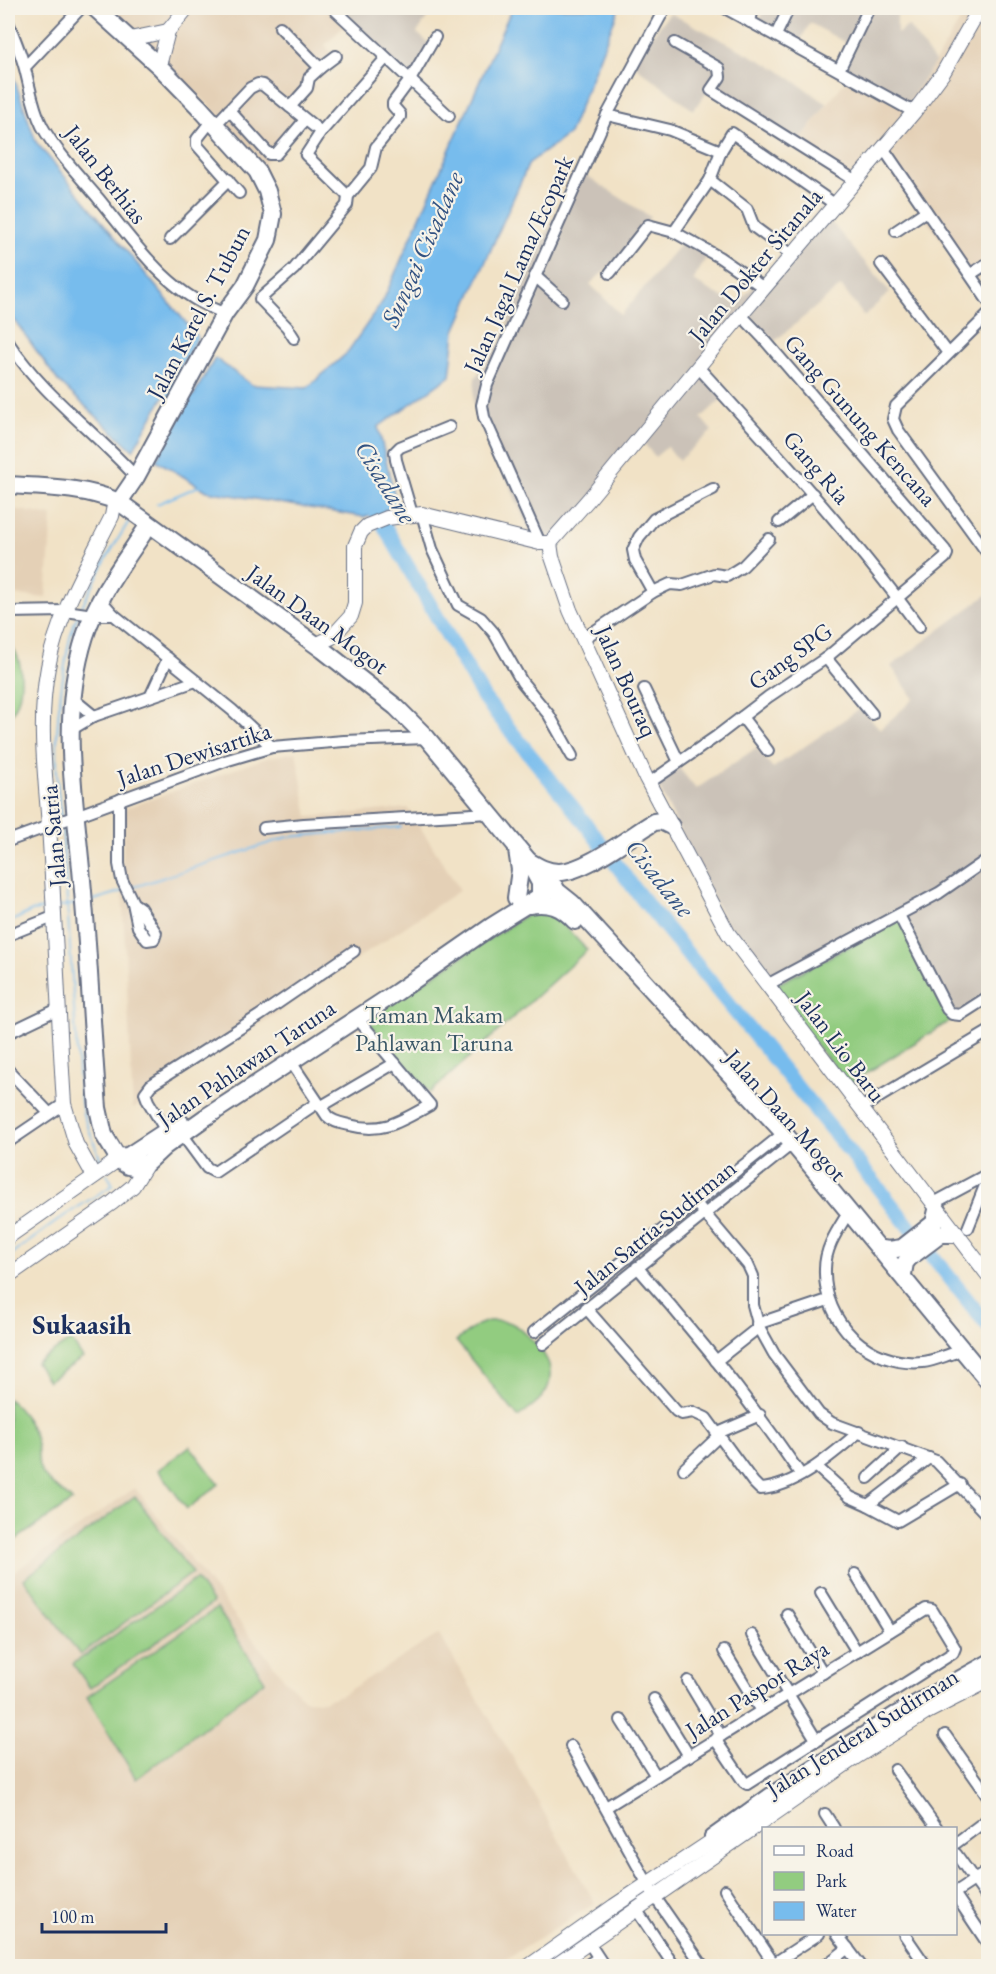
<svg xmlns="http://www.w3.org/2000/svg" width="996" height="1974" font-family="'EB Garamond',serif">
  <rect width="100%" height="100%" fill="#f7f3e8"/>
  <filter id="ink" filterUnits="userSpaceOnUse"><feTurbulence type="fractalNoise" baseFrequency=".0167" numOctaves="2"/><feDisplacementMap in="SourceGraphic" scale="12" xChannelSelector="R" yChannelSelector="G"/><feConvolveMatrix kernelMatrix="1 2 1 2 8 2 1 2 1" color-interpolation-filters="sRGB"/></filter>
  <filter id="wash" filterUnits="userSpaceOnUse"><feTurbulence type="fractalNoise" baseFrequency=".008" numOctaves="4" result="noise"/><feDisplacementMap in="SourceGraphic" scale="24" xChannelSelector="R" yChannelSelector="G"/><feGaussianBlur stdDeviation="1.35" result="paint"/><feColorMatrix in="noise" values="0 0 0 0 0 0 0 0 0 0 0 0 0 0 0 0 0 1.4 0 .05"/><feComposite in="paint" operator="in"/></filter>
  <g filter="url(#wash)">
    <rect width="100%" height="100%" fill="#f1e2c6"/>
    <g fill="#e4d0b6">
      <path d="M107 8H332L347 23 325 45 332 54 308 80 315 87 294 108 304 119 262 166 207 103Z"/>
      <path d="M968 8H988V272L974 283 880 160 856 183 798 143 849 76 904 108 935 62Z"/>
      <path d="M8 508 52 516 46 598 8 594Z"/>
      <path d="M296 752 308 817 408 808 460 890 133 1109 122 888 124 809 266 758Z"/>
      <path d="M135 1488 286 1681 306 1700 324 1701 343 1694 439 1634 516 1763 595 1903 495 1966H8V1576Z"/>
    </g>
    <g fill="#cbc2b8">
      <path d="M332 8H434L417 33 432 46 414 87Z"/>
      <path d="M765 8H897V34L908 26 935 62 904 108 837 70 848 44 810 23 799 43 759 19Z"/>
      <path d="M670 13 777 69 827 104 798 143 712 86 693 110 631 63Z"/>
      <path d="M576 169 650 217 632 246 590 284 621 315 682 242 707 256 693 281 737 305 820 209 890 292 864 316 841 286 775 341 750 315 705 367 726 395 701 418 712 431 679 460 667 447 655 457 643 442 552 550 534 541 473 402 475 378 501 341 517 297Z"/>
      <path d="M988 594V997L953 1019 768 989 719 910 655 779 676 764 696 789 756 748 773 768 861 708 880 729 914 699 891 666Z"/>
    </g>
    <g fill="#92cc80" stroke="#567e6f" stroke-width="1.5">
      <path d="M8 642C26 659 25 700 8 718Z"/>
      <path d="M546 913 556 917 587 950 430 1093 366 1019 523 917 531 914Z"/>
      <path d="M904 918 953 1019 849 1084 768 989Z"/>
      <path d="M488 1321C496 1321 503 1320 511 1323 522 1328 542 1349 547 1360 551 1367 551 1380 548 1387 543 1400 528 1409 518 1417L456 1341 478 1325Z"/>
      <path d="M71 1340 83 1358 48 1381 36 1363Z"/>
      <path d="M8 1399C22 1410 34 1428 37 1445 39 1453 37 1462 40 1469 46 1483 62 1490 72 1501L8 1545Z"/>
      <path d="M190 1446 219 1484 187 1509 158 1470Z"/>
      <path d="M135 1496 192 1573 80 1655 24 1579Z"/>
      <path d="M196 1579 213 1603 90 1688 73 1664Z"/>
      <path d="M217 1608 265 1681 136 1779 87 1697Z"/>
    </g>
    <g fill="#77bced" stroke="#4976a6" stroke-width="1.5">
      <path d="M512 8H619L569 134 529 163 455 331 450 376 378 427 397 506 364 517 207 491 156 460 215 358 252 385 307 388 347 353 383 301Z"/>
      <path d="M8 61 36 142 198 337 133 450 58 381 8 311Z"/>
    </g>
    <g fill="none" stroke-linecap="round" stroke-linejoin="round">
      <g stroke="#77bced" stroke-width="2">
        <path d="M157 504 199 486"/>
        <path d="M80 610 106 559 129 521"/>
        <path d="M61 817C53 765 56 716 65 665 68 648 70 631 78 615"/>
        <path d="M62 825 79 1084 83 1114 102 1163"/>
        <path d="M131 888 288 837 401 827"/>
        <path d="M91 901 123 891"/>
        <path d="M58 907 76 904"/>
        <path d="M8 923 32 911 50 908"/>
        <path d="M8 1257 64 1216 113 1185 107 1174"/>
      </g>
      <g stroke="#77bced" stroke-width="15">
        <path d="M153 376 206 415"/>
        <path d="M375 510 484 698 578 814 640 896 837 1136 988 1326"/>
      </g>
    </g>
  </g>
  <g filter="url(#ink)">
    <g fill="none" stroke-linecap="round" stroke-linejoin="round">
      <defs>
        <g id="minor">
          <path d="M333 8 449 116"/>
          <path d="M725 8 914 112"/>
          <path d="M8 22C14 37 21 53 25 69 30 88 33 108 42 126 55 150 80 177 98 198 133 241 169 296 225 313"/>
          <path d="M750 22 753 8"/>
          <path d="M280 27 320 68 336 56"/>
          <path d="M776 35 789 8"/>
          <path d="M675 43 719 68 720 77 711 90 856 181"/>
          <path d="M25 67 81 8"/>
          <path d="M839 70 869 8"/>
          <path d="M290 107 307 88 309 78 320 68"/>
          <path d="M229 110 269 154H276L305 120"/>
          <path d="M607 115 670 130 721 151"/>
          <path d="M212 120 197 139V145L239 193"/>
          <path d="M216 124 250 88 258 84 263 85 321 132 386 58"/>
          <path d="M321 132 306 155 348 196"/>
          <path d="M883 148 988 301"/>
          <path d="M710 180 747 209 754 227 792 255"/>
          <path d="M896 231 926 211"/>
          <path d="M674 232 710 180 721 151 732 133 836 205"/>
          <path d="M170 239 229 180"/>
          <path d="M881 264 948 353"/>
          <path d="M610 273 648 225 674 232 719 257 764 288"/>
          <path d="M971 274 988 263"/>
          <path d="M535 276 562 300"/>
          <path d="M988 315 896 406 893 419 898 430 988 554"/>
          <path d="M294 338 287 327 260 299 294 269 347 205 348 196 371 168 376 147 400 117V114L393 106V103L410 80 435 37"/>
          <path d="M8 342C42 394 94 431 136 477"/>
          <path d="M698 367C775 451 852 535 919 627"/>
          <path d="M412 514 396 460 395 452 400 447 449 427"/>
          <path d="M422 514 432 549 458 605 481 618 494 633 522 682 549 715 572 756"/>
          <path d="M779 522 813 494"/>
          <path d="M540 543 484 417 482 405 487 385 607 115 665 8"/>
          <path d="M653 592 635 560 633 550 639 537 654 519 713 489"/>
          <path d="M100 599 114 615 232 710 272 747"/>
          <path d="M8 612 66 611 93 615H114"/>
          <path d="M583 639 653 592 670 584 682 585 714 574 727 576 743 566 769 539"/>
          <path d="M826 658 872 714"/>
          <path d="M644 689 679 762"/>
          <path d="M151 695 168 658"/>
          <path d="M72 698 94 716"/>
          <path d="M742 717 768 751"/>
          <path d="M69 731 94 716 196 681"/>
          <path d="M649 783 717 736 768 697 826 658 945 558 947 554 945 550 763 338 741 315"/>
          <path d="M121 799 119 804V864L122 880 133 903 140 908 156 933 154 939 147 940 138 927 133 903"/>
          <path d="M264 828 304 824 490 813"/>
          <path d="M8 841 228 760 272 747 344 741 427 738"/>
          <path d="M899 915 947 1009 952 1014 960 1015 988 997"/>
          <path d="M8 935 53 917"/>
          <path d="M767 985 939 893 988 859"/>
          <path d="M8 1033 58 1009"/>
          <path d="M291 1062 327 1116C333 1122 341 1123 349 1125 383 1134 401 1121 430 1105L357 1018"/>
          <path d="M8 1070 49 1113"/>
          <path d="M320 1107 395 1063"/>
          <path d="M861 1108 988 1032"/>
          <path d="M166 1131 148 1101 145 1093 151 1085 259 1016 354 951"/>
          <path d="M182 1134 207 1168 215 1172 317 1103"/>
          <path d="M8 1142 64 1104"/>
          <path d="M695 1202 748 1265 753 1276V1305L759 1327 774 1354 819 1414 832 1423 936 1461 988 1516"/>
          <path d="M932 1204 988 1174"/>
          <path d="M845 1218C835 1234 825 1250 825 1269 823 1323 869 1367 923 1362 933 1361 944 1356 954 1353"/>
          <path d="M968 1228 988 1178"/>
          <path d="M637 1267C696 1333 751 1402 801 1475"/>
          <path d="M586 1308 676 1411 681 1414 693 1412 706 1418 753 1482 760 1489C796 1487 833 1454 859 1432"/>
          <path d="M757 1324 828 1300"/>
          <path d="M534 1332 784 1133"/>
          <path d="M543 1344 793 1143"/>
          <path d="M716 1361 759 1327"/>
          <path d="M718 1433 760 1415"/>
          <path d="M929 1458 868 1505 898 1521 960 1484"/>
          <path d="M817 1467 850 1497 868 1505"/>
          <path d="M684 1469 720 1435"/>
          <path d="M868 1478 902 1447"/>
          <path d="M855 1574 890 1631"/>
          <path d="M821 1593 857 1652"/>
          <path d="M787 1614 823 1673"/>
          <path d="M752 1635 817 1741"/>
          <path d="M724 1651 761 1711"/>
          <path d="M688 1681 721 1736"/>
          <path d="M654 1699 689 1756"/>
          <path d="M621 1720 656 1776"/>
          <path d="M945 1735 988 1796"/>
          <path d="M571 1746 655 1897 703 1966"/>
          <path d="M895 1770 937 1828"/>
          <path d="M606 1807 926 1609 932 1610 955 1648 953 1653 747 1784 744 1782 715 1739"/>
          <path d="M825 1814 834 1828"/>
          <path d="M710 1836 773 1791 895 1712 988 1660"/>
          <path d="M956 1843 988 1819"/>
          <path d="M956 1854 988 1899"/>
          <path d="M725 1890 774 1964"/>
          <path d="M956 1892 988 1871"/>
          <path d="M956 1896 988 1944"/>
          <path d="M636 1909 674 1966"/>
          <path d="M837 1934 861 1966"/>
          <path d="M904 1934 926 1966"/>
          <path d="M589 1943 604 1966"/>
          <path d="M586 1966 598 1958"/>
          <path d="M770 1966 819 1934"/>
          <path d="M825 1966 848 1948"/>
        </g>
        <g id="major">
          <path d="M130 39 168 31"/>
          <path d="M159 66 168 31 187 8"/>
          <path d="M550 543 552 557 570 610 646 778 728 933 988 1275"/>
          <path d="M550 543 588 500 741 315 914 112 943 73 980 8"/>
          <path d="M316 645 332 637 351 616 355 603V546L361 532 367 526 387 518 422 514 540 543H550"/>
          <path d="M94 1176 76 1144 64 1104C58 1011 55 918 49 826 45 772 38 720 48 667 57 616 89 562 112 516L115 500"/>
          <path d="M8 1237 112 1164 117 1157"/>
          <path d="M8 1276 112 1203 133 1186 148 1162"/>
          <path d="M529 1966 614 1906 852 1748 913 1709 988 1669"/>
          <path d="M555 1966 856 1757 929 1711 988 1681"/>
        </g>
        <g id="highway">
          <path d="M95 8 159 66 198 106 257 171 267 191 273 214 268 240 245 286 225 313 136 477 119 502"/>
          <path d="M8 485C45 487 84 487 119 502L323 650 396 707 427 738 527 859 540 883V896"/>
          <path d="M148 526C125 561 98 595 85 636 59 718 75 797 82 880 89 956 92 1032 98 1108L104 1135 120 1161 128 1166 134 1167 148 1162 165 1146 206 1117 397 992 492 926 555 887"/>
          <path d="M527 860C537 866 546 872 558 872 584 873 630 836 654 822L661 821 671 826"/>
          <path d="M547 883 572 903 784 1133 988 1381"/>
          <path d="M516 898 520 870 517 850"/>
          <path d="M529 905C550 902 561 906 575 921"/>
          <path d="M117 1157 128 1156 180 1122"/>
          <path d="M882 1249 889 1250 902 1248 934 1223 937 1210"/>
          <path d="M903 1274 905 1263 909 1258 941 1234H956"/>
        </g>
      </defs>
      <use href="#minor" stroke="#666e82" stroke-width="14"/>
      <use href="#major" stroke="#666e82" stroke-width="16"/>
      <use href="#highway" stroke="#666e82" stroke-width="20"/>
      <use href="#minor" stroke="#fff" stroke-width="10"/>
      <use href="#major" stroke="#fff" stroke-width="14"/>
      <use href="#highway" stroke="#fff" stroke-width="16"/>
    </g>
  </g>
  <g text-anchor="middle" dominant-baseline="central" stroke-width="4.5" stroke-linejoin="round" paint-order="stroke">
    <g font-size="24" fill="#1b2f5e" stroke="#f7f3e8">
      <text transform="translate(106 174) rotate(52)">Jalan Berhias</text>
      <text transform="translate(518 264) rotate(-66)">Jalan Jagal Lama/Ecopark</text>
      <text transform="translate(755 265) rotate(-50)">Jalan Dokter Sitanala</text>
      <text transform="translate(198 312) rotate(-62)">Jalan Karel S. Tubun</text>
      <text transform="translate(861 420) rotate(49)">Gang Gunung Kencana</text>
      <text transform="translate(817 467) rotate(49)">Gang Ria</text>
      <text transform="translate(318 619) rotate(36)">Jalan Daan Mogot</text>
      <text transform="translate(790 656) rotate(-36)">Gang SPG</text>
      <text transform="translate(627 681) rotate(66)">Jalan Bouraq</text>
      <text transform="translate(194 754) rotate(-18)">Jalan Dewisartika</text>
      <text transform="translate(53 836) rotate(-95)">Jalan Satria</text>
      <text transform="translate(841 1046) rotate(53)">Jalan Lio Baru</text>
      <text transform="translate(246 1063) rotate(-34)">Jalan Pahlawan Taruna</text>
      <text transform="translate(786 1115) rotate(48)">Jalan Daan Mogot</text>
      <text transform="translate(655 1227) rotate(-39)">Jalan Satria-Sudirman</text>
      <text transform="translate(757 1689) rotate(-32)">Jalan Paspor Raya</text>
      <text transform="translate(862 1732) rotate(-32)">Jalan Jenderal Sudirman</text>
    </g>
    <g font-size="24" fill="#395666" stroke="#f7f3e8">
      <text x="434" y="1014">Taman Makam<tspan x="434" dy="28">Pahlawan Taruna</tspan></text>
    </g>
    <g font-size="26" font-style="italic" fill="#325282" stroke="#f7f3e8">
      <text transform="translate(422 249) rotate(-66)">Sungai Cisadane</text>
      <text transform="translate(386 482) rotate(58)">Cisadane</text>
      <text transform="translate(660 878) rotate(51)">Cisadane</text>
    </g>
    <g font-size="27" font-weight="bold" fill="#1b2f5e" stroke="#f7f3e8">
      <text x="82" y="1324">Sukaasih</text>
    </g>
  </g>
  <rect width="996" height="1974" fill="none" stroke="#f7f3e8" stroke-width="30"/>
  <rect x="762" y="1827" width="195" height="108" fill="#f7f3e8" stroke="#9fa5b1" stroke-width="1.5"/>
  <rect x="774" y="1846" width="30" height="9" fill="#ffffff" stroke="#9fa5b1" stroke-width="1.5"/>
  <text x="816" y="1857" font-size="18" fill="#1b2f5e">Road</text>
  <rect x="774" y="1872" width="30" height="18" fill="#92cc80" stroke="#9fa5b1" stroke-width="1.5"/>
  <text x="816" y="1887" font-size="18" fill="#1b2f5e">Park</text>
  <rect x="774" y="1902" width="30" height="18" fill="#77bced" stroke="#9fa5b1" stroke-width="1.5"/>
  <text x="816" y="1917" font-size="18" fill="#1b2f5e">Water</text>
  <path d="M42 1923v9h124v-9" fill="none" stroke="#1b2f5e" stroke-width="3"/>
  <text x="51" y="1923" font-size="18" fill="#1b2f5e" stroke="#f7f3e8" stroke-width="4.5" paint-order="stroke">100 m</text>
</svg>
